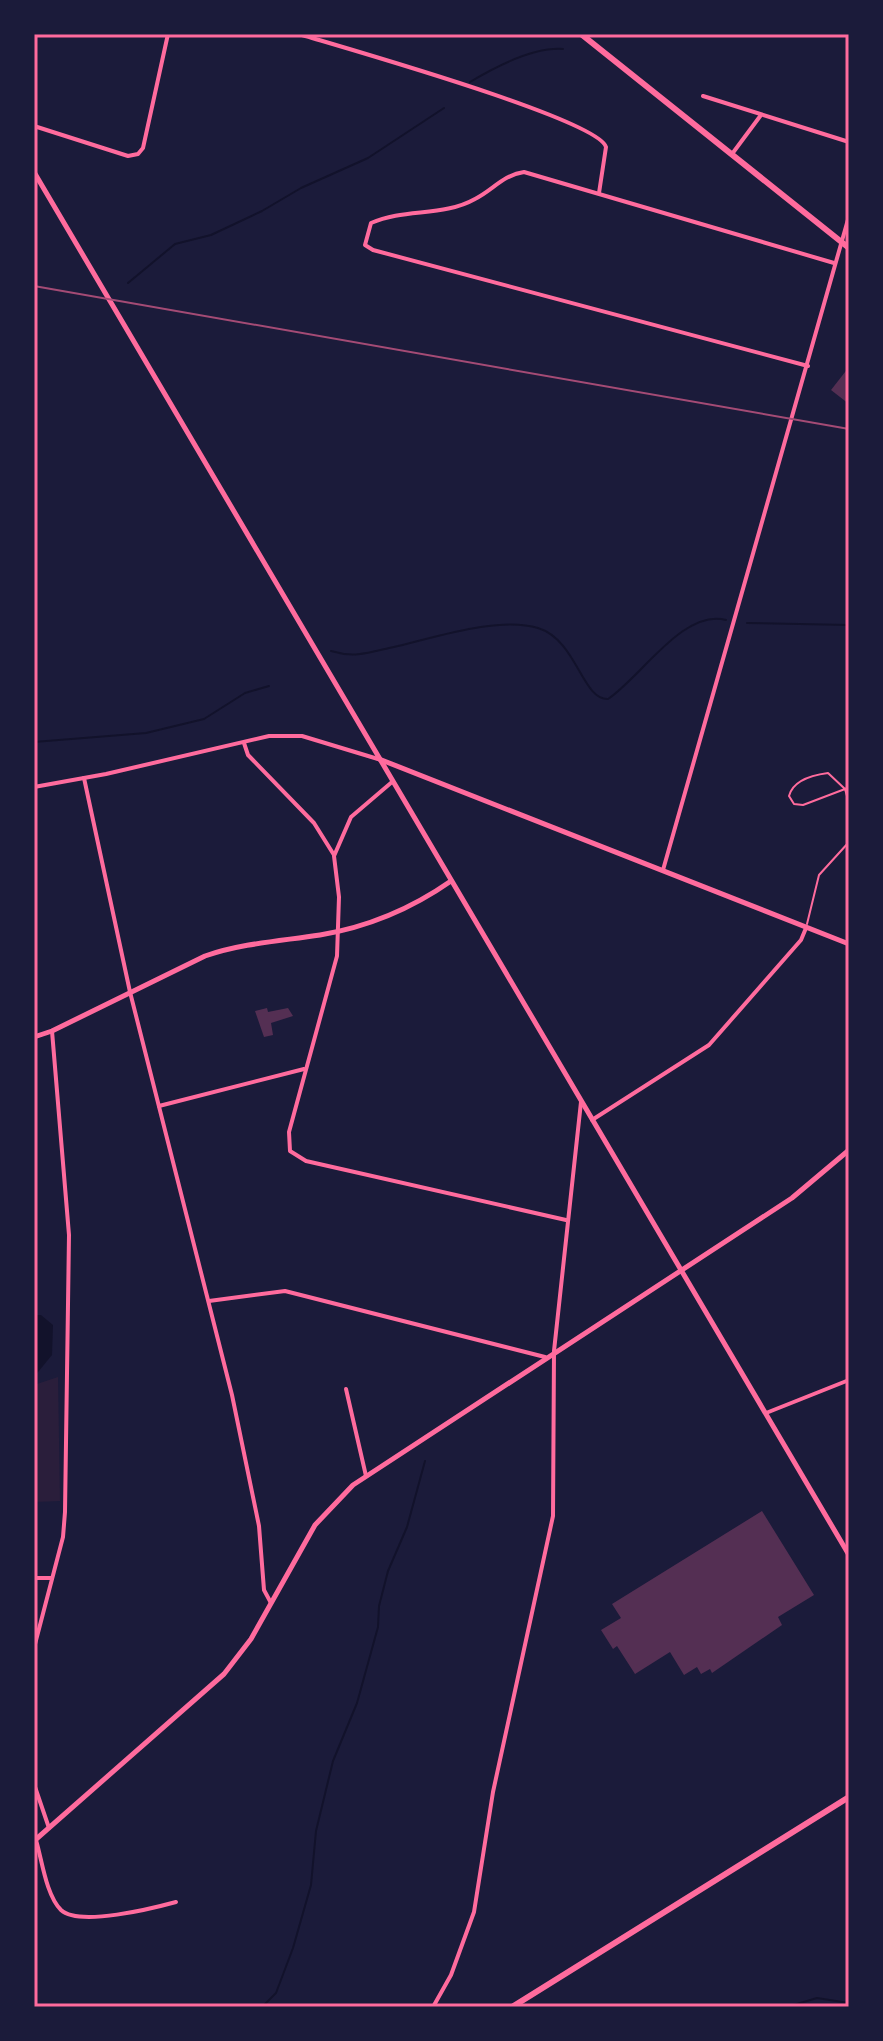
<svg xmlns="http://www.w3.org/2000/svg" width="883" height="2041" font-family="'Work Sans',sans-serif">
  <rect width="100%" height="100%" fill="#1b1b3a"/>
  <path fill="#2a1e3b" d="M58 1377 60 1501 34 1502V1385Z"/>
  <path fill="#12122b" d="M34 1315H41L53 1325 52 1355 34 1377Z"/>
  <g fill="none" stroke-linecap="round" stroke-linejoin="round">
    <g stroke="#12122b" stroke-width="2">
      <path d="M470 82C495 67 533 47 563 49"/>
      <path d="M128 283 175 244 211 235 262 211 301 188 368 158 444 108"/>
      <path d="M747 623 849 625"/>
      <path d="M331 651C357 659 373 651 398 646 436 637 500 616 538 628 577 640 582 700 608 699 641 677 684 608 726 620"/>
      <path d="M34 742 146 733 204 719 245 693 269 686"/>
      <path d="M262 2007 276 1993 293 1948 311 1885 316 1831 333 1761 357 1703 378 1627 379 1606 388 1571 407 1527 425 1461"/>
      <path d="M787 2007 817 1998 849 2003"/>
    </g>
  </g>
  <g fill="#542f53">
    <path d="M849 367V404L831 390Z"/>
    <path d="M267 1008 268 1012 288 1008 293 1016 271 1023 273 1035 264 1037 255 1011Z"/>
    <path d="M762 1511 814 1595 778 1617 782 1625 712 1673 710 1669 701 1674 697 1667 684 1675 670 1652 635 1674 617 1646 613 1649 601 1630 621 1618 612 1604Z"/>
  </g>
  <g fill="none" stroke-linecap="round" stroke-linejoin="round">
    <g stroke="#ff6b9d" stroke-width="2">
      <path d="M849 787 845 789 803 805 794 804 789 796C793 780 813 775 828 773L845 789 849 803"/>
      <path d="M807 924 819 875 849 842"/>
    </g>
    <g stroke="#ff6b9d" stroke-width="4">
      <path d="M299 34C341 47 598 119 606 147L599 193"/>
      <path d="M703 96 849 142"/>
      <path d="M34 126 128 156 138 154 143 148 168 34"/>
      <path d="M732 154 761 115"/>
      <path d="M808 366 373 250 365 245 371 223C405 208 443 217 475 199 493 190 503 175 524 172L834 263"/>
      <path d="M244 743 248 755 314 823 334 855"/>
      <path d="M84 778 130 992 232 1395 259 1526 264 1590 271 1603"/>
      <path d="M392 782 351 817 334 856 339 897 337 956 289 1132 290 1151 306 1161 566 1220"/>
      <path d="M34 787 106 774 269 736H302L378 759"/>
      <path d="M663 870 849 216"/>
      <path d="M159 1106 304 1069"/>
      <path d="M592 1120 709 1045 801 940 806 928"/>
      <path d="M209 1301 285 1291 545 1357"/>
      <path d="M346 1389 366 1476"/>
      <path d="M766 1413 849 1380"/>
      <path d="M34 1578H52"/>
      <path d="M34 1648 63 1537 65 1512 69 1235 52 1031"/>
      <path d="M34 1784 49 1828"/>
      <path d="M36 1840C42 1860 46 1895 61 1910 79 1927 154 1908 176 1902"/>
      <path d="M433 2007 451 1975 474 1912 493 1792 553 1516 554 1351 581 1102"/>
    </g>
    <g stroke="#ff6b9d" stroke-width="5">
      <path d="M379 759 849 944"/>
      <path d="M34 1037 52 1031 205 956C243 943 281 941 320 935 368 927 411 909 451 881"/>
      <path d="M34 1841 224 1674 251 1639 315 1525 353 1485 792 1198 849 1150"/>
    </g>
    <path stroke="#ff6b9d" stroke-width="5" d="M34 172 849 1555"/>
    <path stroke="#ff6b9d" stroke-width="6" d="M581 34 849 248"/>
    <path stroke="#ff6b9d" stroke-width="6" d="M512 2007 849 1797"/>
    <path stroke="#a44b75" stroke-width="2" d="M34 286 849 429"/>
  </g>
  <rect width="883" height="2041" fill="none" stroke="#1b1b3a" stroke-width="72"/>
  <rect x="36" y="36" width="811" height="1969" fill="none" stroke="#ff6b9d" stroke-width="3"/>
</svg>
